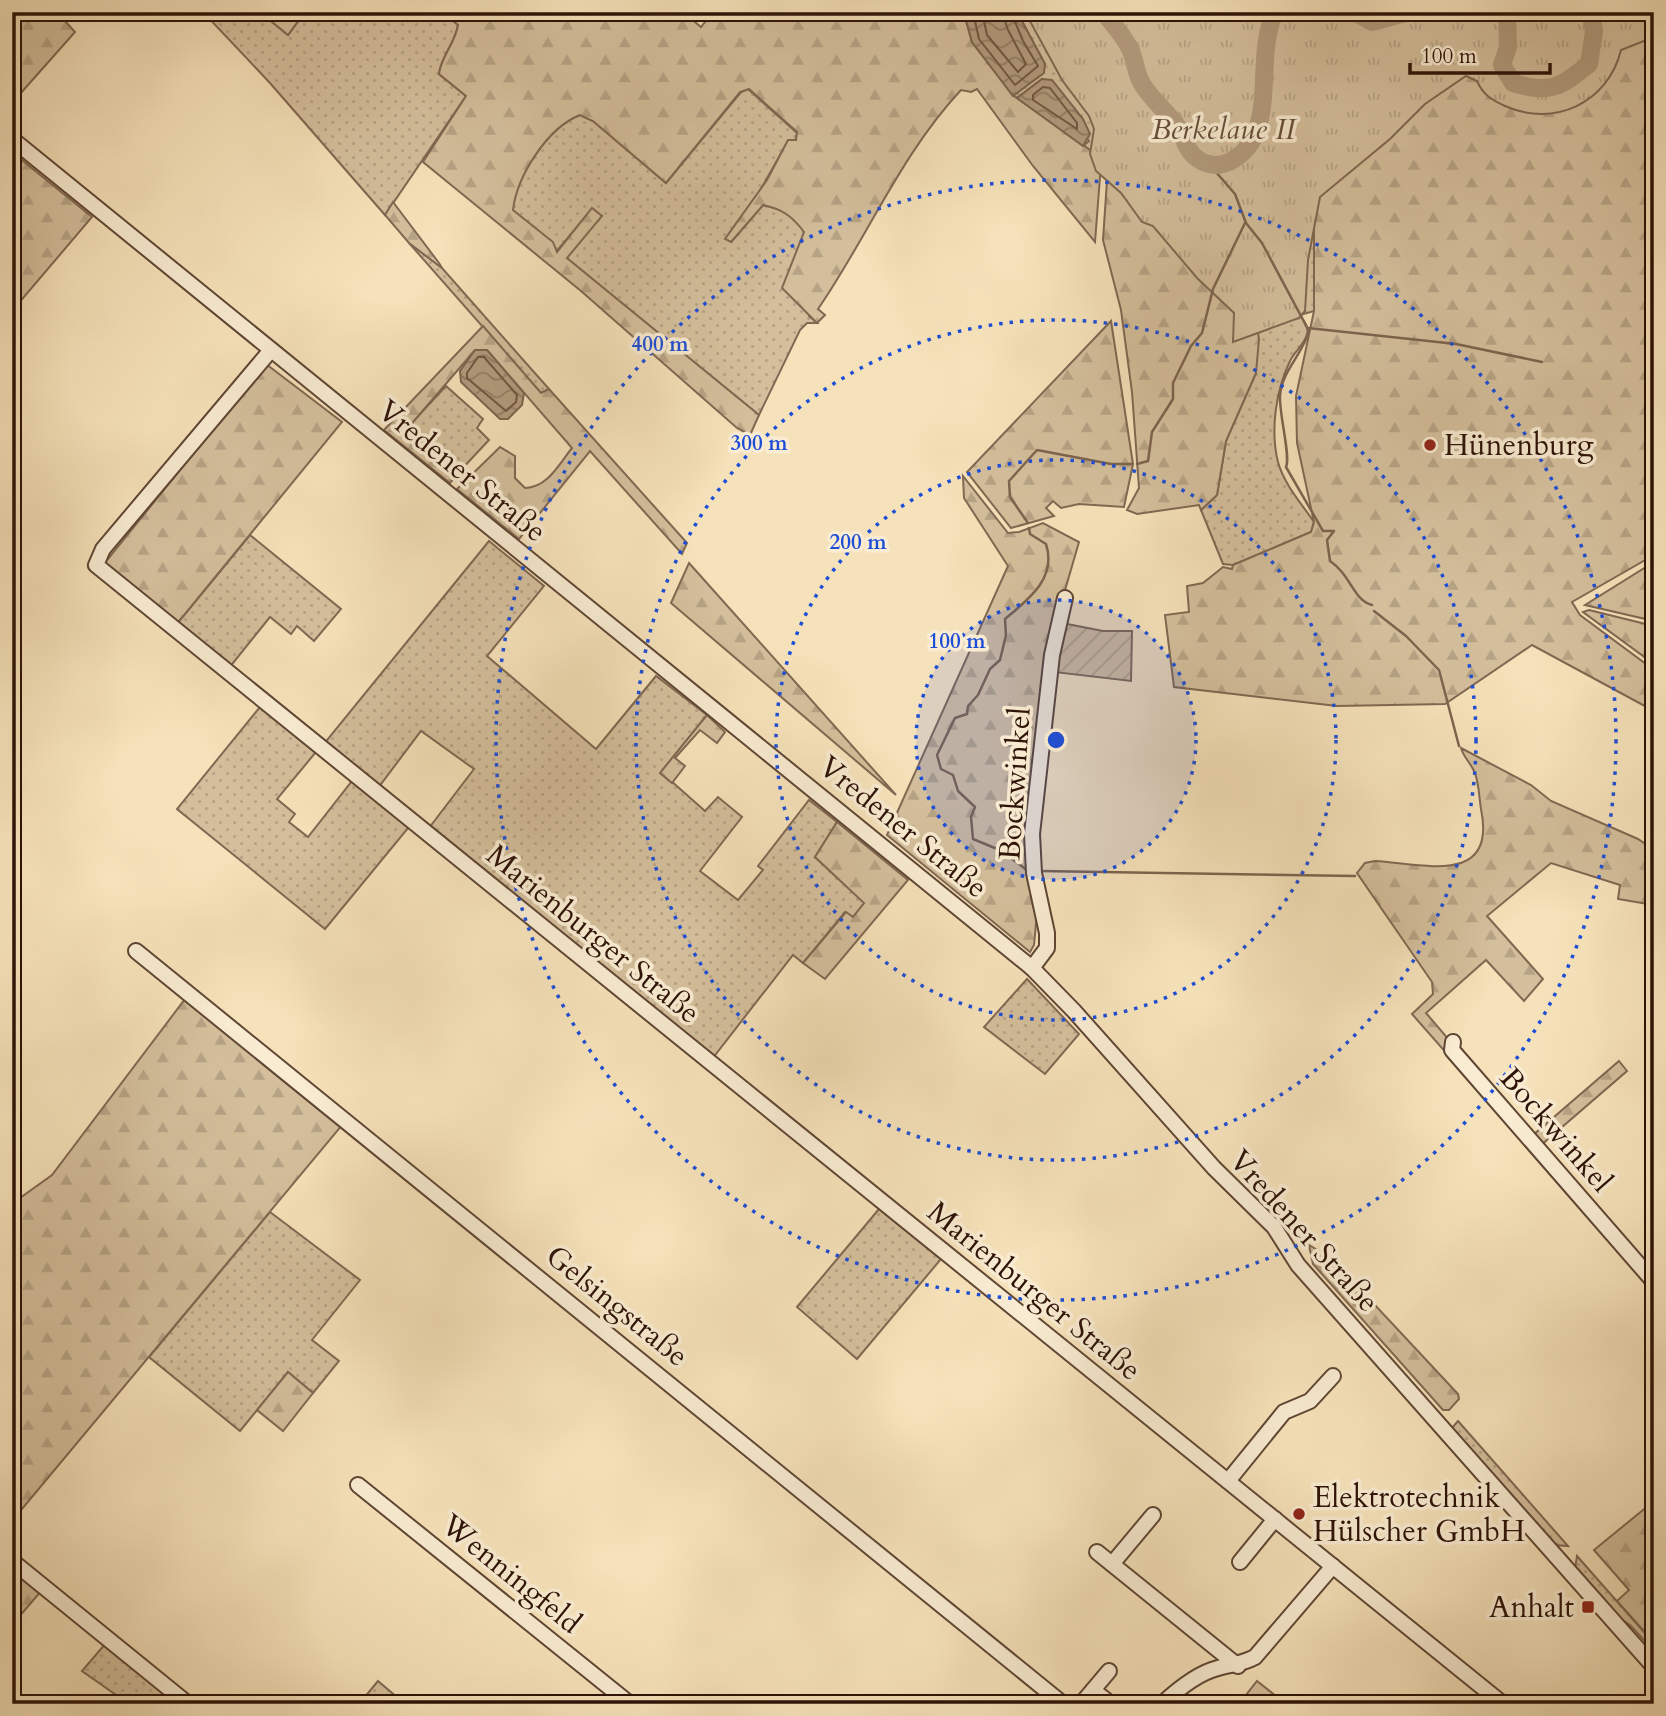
<svg xmlns="http://www.w3.org/2000/svg" width="1666" height="1716" font-family="Cardo,serif">
  <defs>
    <pattern id="grass-dots" width="8" height="8" patternUnits="userSpaceOnUse" patternTransform="scale(1.75)"><rect width="8" height="8" fill="#d4bf9c"/><path d="M2 2h.1M6 6h.1" fill="none" stroke="#b6a385" stroke-width="1.8" stroke-linecap="round"/></pattern>
    <pattern id="forest-firs" width="22" height="20" patternUnits="userSpaceOnUse" patternTransform="scale(1.75)"><rect width="22" height="20" fill="#d4bf9c"/><path d="M5 1l3.5 6h-7zM16 11l3.5 6h-7z" fill="#b6a385"/></pattern>
    <pattern id="park-tufts" width="24" height="20" patternUnits="userSpaceOnUse" patternTransform="scale(1.75)"><rect width="24" height="20" fill="#d4bf9c"/><path d="M3 7l-1-3M5 7V3M7 7l1-3M15 17l-1-3M17 17v-4M19 17l1-3" fill="none" stroke="#b6a385"/></pattern>
    <pattern id="garden-furrows" width="10" height="10" patternUnits="userSpaceOnUse" patternTransform="scale(1.75)"><rect width="10" height="10" fill="#d4bf9c"/><path d="M-1 1l2-2M0 10L10 0M9 11l2-2" fill="none" stroke="#b6a385"/></pattern>
    <pattern id="water-waves" width="16" height="10" patternUnits="userSpaceOnUse" patternTransform="scale(1.75)"><rect width="16" height="10" fill="#b29b7d"/><path d="M0 5q4-4 8 0t8 0" fill="none" stroke="#917d64"/></pattern>
  </defs>
  <rect width="100%" height="100%" fill="#f6e2ba"/>
  <filter id="stains"><feTurbulence type="fractalNoise" baseFrequency=".00286" numOctaves="4"/><feColorMatrix values="0 0 0 0 .2 0 0 0 0 .09 0 0 0 0 .02 0 0 0 .5 -.17"/></filter>
  <radialGradient id="worn" r=".72"><stop offset=".6" stop-color="#630" stop-opacity="0"/><stop offset="1" stop-color="#630" stop-opacity=".3"/></radialGradient>
  <g fill="url(#grass-dots)" stroke="#806852" stroke-width="2">
    <path d="M203 12H260L288 35 305 12H442L458 25C455 44 441 56 439 74L466 96 385 215 270 83Z"/>
    <path d="M1017 12H1089L1099 24 1093 152 1083 146 1089 141 1042 79 1017 98 1013 96 1045 64Z"/>
    <path d="M748 89 797 133 796 140 788 141 731 242 763 205C778 208 796 214 803 230 806 239 808 301 809 316L817 323H807L800 330 759 415 566 258 601 216 592 209 556 252 512 210C517 176 547 128 580 115L593 121 666 183 741 92Z"/>
    <path d="M1196 174 1314 200V311L1300 315C1304 321 1309 327 1307 334 1305 344 1294 352 1290 361 1276 390 1270 430 1278 462 1284 484 1301 503 1314 522L1311 532 1233 565 1223 564 1201 510 1217 495 1226 441 1256 373Z"/>
    <path d="M409 243 442 268 549 389 541 393Z"/>
    <path d="M446 386 483 419 477 428 489 440 458 473 406 429Z"/>
    <path d="M250 535 341 609 314 641 297 626 291 634 270 617 229 668 176 625Z"/>
    <path d="M489 541 544 586 487 656 596 749 656 676 707 715 661 772 705 811 718 797 742 817 700 871 738 900 763 870 758 866 809 800 837 822 815 857 865 903 853 917 845 912 803 963 793 955 712 1059 429 828 474 769 421 731 378 788 323 745Z"/>
    <path d="M260 707 316 752 277 799 295 814 289 822 308 837 352 781 409 827 325 929 177 809Z"/>
    <path d="M1027 979 1079 1034 1045 1074 984 1027Z"/>
    <path d="M879 1209 941 1259 857 1359 797 1307Z"/>
    <path d="M270 1212 360 1280 312 1340 339 1361 313 1393 288 1372 240 1431 149 1357Z"/>
    <path d="M1458 1421 1568 1546 1553 1545 1451 1429Z"/>
    <path d="M1577 1556 1650 1639 1654 1636V1651L1630 1625 1616 1616 1575 1569Z"/>
    <path d="M106 1643 166 1690 152 1704H129L82 1671Z"/>
    <path d="M378 1681 405 1704H359Z"/>
  </g>
  <g fill="url(#forest-firs)" stroke="#806852" stroke-width="2">
    <path d="M12 12H57L75 32 12 103Z"/>
    <path d="M260 12H305L288 35Z"/>
    <path d="M442 12H683L701 27 713 12H968L965 17 972 42 1014 96 1093 152 1101 164 1095 242 1033 166 977 89 971 92 961 90C901 154 867 238 818 309L825 315 817 323 782 288 804 232C792 216 782 209 763 205L731 242 725 239 767 180 788 140H796L797 132 749 89 740 92 666 183 593 121 580 115C547 128 517 176 513 210L553 242 557 252 592 208 602 216 567 258 759 415 750 435 737 428 581 291 423 162 466 96 439 74C441 56 455 44 458 25Z"/>
    <path d="M1654 25V555L1572 602 1580 615 1654 670V711L1532 645 1445 704 1337 706 1174 687 1165 615 1189 612 1187 586 1203 583 1223 567 1232 569 1233 565 1311 532 1314 522 1297 443 1296 396 1314 311V200L1437 91 1492 60 1609 59Z"/>
    <path d="M1109 151 1255 316 1259 339 1256 373 1226 441 1217 495 1201 510 1199 505 1137 514 1127 510 1139 488 1132 392 1121 310 1103 240Z"/>
    <path d="M12 152 92 217 12 311Z"/>
    <path d="M393 202 439 263 442 268 409 243 385 215Z"/>
    <path d="M1111 321 1133 464 1124 507 1079 504 1061 508 1053 501 1046 508 1054 516 1011 528 967 472Z"/>
    <path d="M483 326 541 393 549 389 687 543 682 554 590 451 519 539 457 489 500 447 515 456V478L525 488C548 487 559 464 572 448L487 350H475L407 429 458 473 450 483 384 430Z"/>
    <path d="M266 364 342 422 176 625 103 565Z"/>
    <path d="M963 476 1008 533 1019 532 1043 523 1079 542 1059 611 1030 805 1037 913 1034 945 1030 952 887 835 1008 566 964 498Z"/>
    <path d="M1654 562V621L1585 605Z"/>
    <path d="M689 563 896 795 671 603Z"/>
    <path d="M1589 610 1654 626V664L1583 612Z"/>
    <path d="M707 715 725 732 717 743 700 730 675 758 685 766 672 783 660 773Z"/>
    <path d="M1461 748 1531 785 1551 801 1638 839 1654 850V905L1618 899 1620 885 1551 863 1487 916 1543 979 1524 1001 1486 960 1426 1013 1461 1054 1448 1055 1412 1014 1433 994 1432 982 1357 873 1365 863 1375 861C1424 864 1497 886 1481 809 1479 797 1479 781 1474 771 1470 762 1464 758 1461 748Z"/>
    <path d="M837 822 908 880 825 979 803 963 846 912 853 917 864 903 815 857Z"/>
    <path d="M185 999 343 1124 12 1521V1197L20 1198 52 1175Z"/>
    <path d="M1619 1061 1627 1071 1540 1146 1532 1136Z"/>
    <path d="M1309 1245 1331 1258 1458 1394 1459 1399 1449 1410H1443L1313 1264Z"/>
    <path d="M288 1372 313 1393 283 1431 257 1410Z"/>
    <path d="M1654 1501V1636L1651 1639 1617 1601 1629 1590 1594 1550Z"/>
    <path d="M12 1565 43 1589 12 1625V1601L20 1592 12 1585Z"/>
    <path d="M1257 1681 1286 1704H1239Z"/>
  </g>
  <path fill="url(#park-tufts)" stroke="#806852" stroke-width="2" d="M1025 12H1654V37L1621 50C1608 103 1554 128 1505 106 1492 100 1483 95 1477 81L1466 76 1425 104 1390 139 1320 197 1308 260 1305 311 1299 318 1233 342 1234 313 1197 278 1153 226 1142 222 1121 193 1096 171 1090 154 1094 129 1089 116 1062 80Z"/>
  <path fill="url(#garden-furrows)" stroke="#806852" stroke-width="2" d="M1062 623 1103 631H1132L1131 681 1054 672Z"/>
  <g fill="url(#water-waves)" stroke="#7d644e" stroke-width="2">
    <path d="M968 12H1017L1045 64 1044 73 1013 96 972 42 965 17Z"/>
    <path d="M1042 79 1052 80 1083 119 1090 134 1083 146 1017 98Z"/>
    <path d="M475 350H487L524 393 522 405 508 419H500L461 382 460 371Z"/>
  </g>
  <g fill="none" stroke-linecap="round" stroke-linejoin="round">
    <g stroke="#705642" stroke-width="2">
      <path d="M973 12 979 39 1015 85 1038 66 1023 41 1011 12"/>
      <path d="M982 12 987 35 1018 72 1026 64 1008 30 1002 12"/>
      <path d="M1043 87 1050 88 1077 123V129L1033 100V95Z"/>
      <path d="M478 357H484L517 395 516 402 506 411 467 378V373Z"/>
    </g>
    <g stroke="#7d644e" stroke-width="2.5">
      <path d="M1209 164 1235 194 1246 223 1262 243 1309 331C1303 354 1281 372 1280 396 1279 414 1291 457 1286 467L1323 531H1334L1327 540 1330 561C1351 575 1353 600 1372 605"/>
      <path d="M1308 328 1456 344 1542 362"/>
      <path d="M1137 464 1148 461 1152 432 1173 399V383L1191 346 1202 333 1213 289 1245 223"/>
      <path d="M1028 523 1010 497 1009 481 1037 450 1111 464H1132"/>
      <path d="M1374 611 1406 636 1439 670 1459 746"/>
      <path d="M1028 871 1002 851 973 839 971 817 975 807 958 791 953 775 941 769 937 755 955 718 967 714 968 706 978 695 990 669 1000 660 1006 635 1005 619C1029 599 1057 578 1046 544L1030 534 1029 528"/>
      <path d="M1040 871 1355 876"/>
    </g>
    <g stroke="#b29b7d" stroke-width="18">
      <path d="M1103 12C1113 24 1125 37 1131 51 1135 61 1136 72 1141 82 1150 99 1167 111 1178 127 1183 136 1186 148 1193 155 1217 178 1246 157 1256 133 1270 94 1258 49 1275 12"/>
      <path d="M1354 12 1372 22 1409 12"/>
      <path d="M1507 12 1508 47 1502 65 1513 83C1550 94 1559 88 1589 64L1594 31 1591 12"/>
    </g>
    <defs>
      <g id="minor">
        <path d="M12 139 1032 968 1074 1011 1214 1168 1274 1227 1298 1265 1654 1667"/>
        <path d="M271 350 103 549 96 565 1503 1704"/>
        <path d="M136 951 1063 1704"/>
        <path d="M1032 968 1047 948V933L1034 873 1032 834 1052 655 1065 598"/>
        <path d="M1453 1042 1452 1050 1654 1282"/>
        <path d="M1228 1481 1284 1412 1310 1401 1333 1376"/>
        <path d="M358 1485 630 1704"/>
        <path d="M1097 1552 1238 1666"/>
        <path d="M12 1561 188 1704"/>
        <path d="M1240 1562 1275 1519"/>
        <path d="M1112 1564 1153 1515"/>
        <path d="M1093 1690 1109 1671"/>
        <path d="M1081 1704 1093 1690 1111 1704"/>
        <path d="M1162 1704C1177 1690 1198 1673 1218 1668 1232 1664 1242 1664 1255 1657L1333 1566"/>
      </g>
    </defs>
    <use href="#minor" stroke="#5f4634" stroke-width="18"/>
    <use href="#minor" stroke="#f9ecd2" stroke-width="14"/>
  </g>
  <circle cx="1056" cy="740" r="140" fill="#1d4ed8" fill-opacity=".12"/>
  <g fill="none" stroke="#1d4ed8" stroke-width="3.5" stroke-dasharray="3.5 7">
    <circle cx="1056" cy="740" r="140"/>
    <circle cx="1056" cy="740" r="280"/>
    <circle cx="1056" cy="740" r="420"/>
    <circle cx="1056" cy="740" r="560"/>
  </g>
  <g fill="#8f2418" stroke="#f9ecd2" stroke-width="2.5">
    <circle cx="1430" cy="445" r="7"/>
    <circle cx="1299" cy="1514" r="7"/>
    <rect x="1581" y="1600" width="14" height="14" rx="3.5"/>
  </g>
  <g text-anchor="middle" dominant-baseline="central" stroke-width="7" stroke-linejoin="round" paint-order="stroke">
    <g font-size="30" font-style="italic" fill="#674f3b" stroke="#f9ecd2">
      <text x="1223" y="129">Berkelaue II</text>
    </g>
    <g font-size="30" fill="#2d1207" stroke="#f9ecd2" text-anchor="start">
      <text x="1444" y="445">Hünenburg</text>
      <text x="1313" y="1497">Elektrotechnik<tspan x="1313" dy="34">Hülscher GmbH</tspan></text>
      <text x="1574" y="1607" text-anchor="end">Anhalt</text>
    </g>
    <g font-size="30" fill="#2d1207" stroke="#f9ecd2">
      <text transform="translate(462 471) rotate(39)">Vredener Straße</text>
      <text transform="translate(1015 784) rotate(-86)">Bockwinkel</text>
      <text transform="translate(903 827) rotate(39)">Vredener Straße</text>
      <text transform="translate(593 934) rotate(39)">Marienburger Straße</text>
      <text transform="translate(1556 1130) rotate(49)">Bockwinkel</text>
      <text transform="translate(1304 1231) rotate(48)">Vredener Straße</text>
      <text transform="translate(1034 1291) rotate(39)">Marienburger Straße</text>
      <text transform="translate(617 1306) rotate(39)">Gelsingstraße</text>
      <text transform="translate(511 1574) rotate(39)">Wenningfeld</text>
    </g>
  </g>
  <circle cx="1056" cy="740" r="10" fill="#1d4ed8" stroke="#f9ecd2" stroke-width="3.5"/>
  <g font-size="21" text-anchor="middle" font-weight="bold" fill="#1d4ed8" stroke="#f9ecd2" stroke-width="7" stroke-linejoin="round" paint-order="stroke">
    <text x="660" y="351">400 m</text>
    <text x="759" y="450">300 m</text>
    <text x="858" y="549">200 m</text>
    <text x="957" y="648">100 m</text>
  </g>
  <rect width="1666" height="1716" fill="none" stroke="#f6e2ba" stroke-width="42"/>
  <rect x="14" y="14" width="1638" height="1688" fill="none" stroke="#2d1207" stroke-width="3.5"/>
  <rect x="21" y="21" width="1624" height="1674" fill="none" stroke="#2d1207" stroke-width="2"/>
  <path d="M1410 63v10h140v-10" fill="none" stroke="#2d1207" stroke-width="3.5"/>
  <text x="1421" y="63" font-size="21" fill="#2d1207" stroke="#f9ecd2" stroke-width="5" paint-order="stroke">100 m</text>
  <rect width="100%" height="100%" filter="url(#stains)"/>
  <rect width="100%" height="100%" fill="url(#worn)"/>
</svg>
